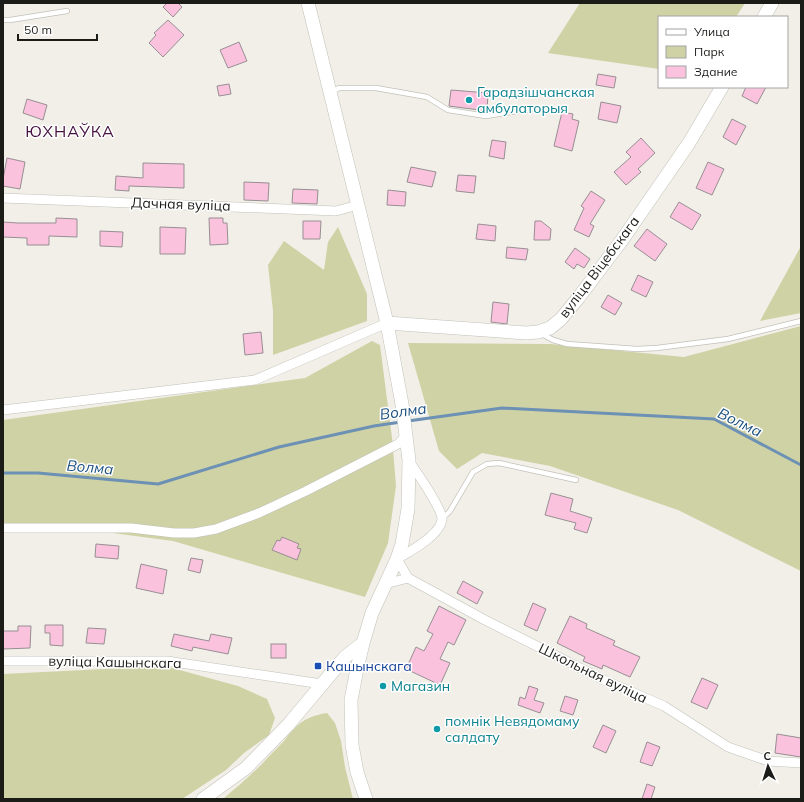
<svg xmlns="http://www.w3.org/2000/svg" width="804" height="802" font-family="Mulish,sans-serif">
  <rect width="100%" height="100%" fill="#f1efe7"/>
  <g fill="#cfd2a5">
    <path d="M580 3H745L736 17H659V69L548 53Z"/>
    <path d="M338 227 367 294V321L273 355V311L268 265 284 241 324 270 328 242Z"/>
    <path d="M801 246V313L760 321Z"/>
    <path d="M801 326V571L678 510 550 466 482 453 457 469 439 451 408 343 550 344 684 357Z"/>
    <path d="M372 341 380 345 392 438 396 486 388 543 365 597 173 541 75 528 3 526V420L305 378Z"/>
    <path d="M165 666 238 686 267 699 275 718 269 735 244 753 226 770 182 799H3V674Z"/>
    <path d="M327 713 335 723 341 741 345 767 353 799H223C236 788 250 776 262 764 269 756 277 748 284 741 287 737 290 733 294 729 303 719 314 715 327 713Z"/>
  </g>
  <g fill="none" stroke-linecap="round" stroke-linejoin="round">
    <g stroke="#6c91b4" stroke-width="3">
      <path d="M408 421 502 408 714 419 801 465"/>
      <path d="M3 473H38L158 484 279 447 374 426 401 422"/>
    </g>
  </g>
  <g fill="#fbc2de" stroke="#978f93">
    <path d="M167 3H178L182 7 173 17 163 7Z"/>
    <path d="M168 20 184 35 163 57 149 43 156 35 154 33Z"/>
    <path d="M239 42 247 61 228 68 220 50Z"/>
    <path d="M598 74 616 77 614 88 596 85Z"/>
    <path d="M229 84 231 94 219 96 217 86Z"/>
    <path d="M746 87H766L757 104 742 96Z"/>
    <path d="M451 90 488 93 487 111 449 106Z"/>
    <path d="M27 99 47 105 43 120 23 113Z"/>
    <path d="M601 102 621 106 617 123 598 119Z"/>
    <path d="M562 112 573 114 572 119 579 121 572 151 554 146Z"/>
    <path d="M732 119 746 126 736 145 723 137Z"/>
    <path d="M641 138 655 153 638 169 641 172 626 185 614 172 631 157 626 152Z"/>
    <path d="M492 140 506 142 504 159 489 156Z"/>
    <path d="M7 158 25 162 20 189 3 186V179Z"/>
    <path d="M708 162 724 169 712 195 696 188Z"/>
    <path d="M143 163 184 164V188L129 186V191L115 190 116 176 143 178Z"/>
    <path d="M411 167 436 172 432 187 407 182Z"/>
    <path d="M458 175 476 176 474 193 456 191Z"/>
    <path d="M244 182 269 183 268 201 244 200Z"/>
    <path d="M293 189 318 190 317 204 292 203Z"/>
    <path d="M388 190 406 192 405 206 387 205Z"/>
    <path d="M591 191 605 200 590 224 594 226 589 237 574 230 584 208 581 206Z"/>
    <path d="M679 202 701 215 692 230 670 217Z"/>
    <path d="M56 218 77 219V237L49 236V245H27V238L3 237V222L18 223H56Z"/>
    <path d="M209 218H223V223H227L228 244 210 245Z"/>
    <path d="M303 221H321L320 239H303Z"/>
    <path d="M535 221H541L551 229 550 240H534Z"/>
    <path d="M478 224 496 226 495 241 476 239Z"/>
    <path d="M160 227 186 228 185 254H160Z"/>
    <path d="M647 229 667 244 655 261 634 246Z"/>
    <path d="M100 231 123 232 122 247 100 246Z"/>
    <path d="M507 247 528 249 526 260 506 258Z"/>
    <path d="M575 248 590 259 584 268 577 264 574 269 565 262Z"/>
    <path d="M638 275 653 282 646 297 631 290Z"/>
    <path d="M608 295 622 303 615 315 601 307Z"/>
    <path d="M493 302 509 304 507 324 491 322Z"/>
    <path d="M261 332 263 353 245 355 243 334Z"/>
    <path d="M551 493 573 499 570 511 592 518 587 533 574 529 576 523 545 515Z"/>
    <path d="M282 537 299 544 297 548 301 549 297 560 272 550 277 540 280 541Z"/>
    <path d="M96 544 119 546 118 559 95 557Z"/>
    <path d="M191 558 203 560 200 573 188 570Z"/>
    <path d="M141 564 167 570 163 594 136 588Z"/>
    <path d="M463 581 483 592 477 604 457 593Z"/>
    <path d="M533 603 546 609 537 631 524 625Z"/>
    <path d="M439 606 466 620 454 645 448 642 440 659 450 663 440 685 406 669 416 647 424 651 433 634 427 631Z"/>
    <path d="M570 616 587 624 586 628 615 641 613 645 640 657 630 677 603 665 602 669 583 661 585 657 557 643Z"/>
    <path d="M45 625H63V646L50 645V633H45Z"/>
    <path d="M18 626H31L30 648 3 649V631H18Z"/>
    <path d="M88 628 106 629 104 644 86 643Z"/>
    <path d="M174 634 209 641 211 634 232 638 228 654 193 647 192 651 171 646Z"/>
    <rect x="271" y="644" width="15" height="14"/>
    <path d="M702 678 718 685 707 709 691 702Z"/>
    <path d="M529 686 538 689 534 700 544 703 540 713 518 705 520 697 525 699Z"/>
    <path d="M565 696 578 700 573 715 560 711Z"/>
    <path d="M603 725 616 731 606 753 593 747Z"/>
    <path d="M777 734 801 738V757L775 753Z"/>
    <path d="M647 742 660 747 652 766 640 762Z"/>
    <path d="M647 784 655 787 651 799H642Z"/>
  </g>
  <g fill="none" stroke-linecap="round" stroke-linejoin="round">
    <defs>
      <g id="lane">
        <path d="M3 20H10L67 11"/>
        <path d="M332 92 339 88H376L427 97 448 110 486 116 531 109"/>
        <path d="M542 334 553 340 567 344 637 349 657 348 728 339 801 321"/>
        <path d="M442 519 450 511 473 472 487 464 499 463 576 480"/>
      </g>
      <g id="street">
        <path d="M3 198 336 211 358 205"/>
        <path d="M3 410 255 380 387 323"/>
        <path d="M409 461C416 471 442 509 442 519 441 535 409 552 397 559L408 578 485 620 604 680 664 706 728 747 768 761 801 763"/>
        <path d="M3 528H131L174 533H194L216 529 259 513 306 491 398 444 406 436"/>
        <path d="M385 584 408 578"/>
        <path d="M3 661H167L322 684"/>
      </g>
      <g id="secondary">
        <path d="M308 3 387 323 402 404 409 460 408 509 402 544 397 559 372 613 363 643 357 669 351 700 352 745 357 772 366 799"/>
        <path d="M764 17 772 3"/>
        <path d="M387 323 526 333 538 332 550 328 561 319 579 297 622 240 689 143 722 87"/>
        <path d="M203 799 246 768 288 725 345 657 363 643"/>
      </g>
    </defs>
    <use href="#lane" stroke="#c2c1b9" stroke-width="6"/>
    <use href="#street" stroke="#c2c1b9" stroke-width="10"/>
    <use href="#secondary" stroke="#c2c1b9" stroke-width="14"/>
    <use href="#lane" stroke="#fff" stroke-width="4.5"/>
    <use href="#street" stroke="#fff" stroke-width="9"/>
    <use href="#secondary" stroke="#fff" stroke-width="13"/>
  </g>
  <g fill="#0f9aa8" stroke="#fff" stroke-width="1.5">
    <circle cx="469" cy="100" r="4"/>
    <circle cx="383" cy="686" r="4"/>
    <circle cx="437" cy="729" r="4"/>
  </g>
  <rect fill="#1a4fb4" stroke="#fff" stroke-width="1.5" x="314" y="662" width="8" height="8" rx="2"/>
  <g text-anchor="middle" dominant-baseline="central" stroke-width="3" stroke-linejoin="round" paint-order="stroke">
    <g font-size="14" fill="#0d838f" stroke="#fff" text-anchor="start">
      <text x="477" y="92">Гарадзішчанская<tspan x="477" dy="16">амбулаторыя</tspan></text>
      <text x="391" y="686">Магазин</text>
      <text x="445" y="721">помнік Невядомаму<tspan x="445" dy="16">салдату</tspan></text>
    </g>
    <g font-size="14" fill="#1b1b18" stroke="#fff">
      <text transform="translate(181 204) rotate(2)">Дачная вуліца</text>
      <text transform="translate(599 267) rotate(-53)">вуліца Віцебскага</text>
      <text transform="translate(115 662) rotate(1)">вуліца Кашынскага</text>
      <text transform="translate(593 673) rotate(26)">Школьная вуліца</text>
    </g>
    <g font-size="14" fill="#164399" stroke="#fff" text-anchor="start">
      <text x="326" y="666">Кашынскага</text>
    </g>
    <g font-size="15" font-style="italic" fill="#1b5081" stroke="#fff">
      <text transform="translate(403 411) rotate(-8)">Волма</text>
      <text transform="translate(740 422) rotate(26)">Волма</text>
      <text transform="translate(90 467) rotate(5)">Волма</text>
    </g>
    <g font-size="16" letter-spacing="1" fill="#441140" stroke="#fff">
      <text x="70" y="131">ЮХНАЎКА</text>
    </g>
  </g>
  <rect width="804" height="802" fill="none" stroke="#1b1b18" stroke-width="8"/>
  <rect x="658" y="16" width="130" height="72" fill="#ffffff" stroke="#a4a4a3"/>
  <rect x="666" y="29" width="20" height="6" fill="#ffffff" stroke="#a4a4a3"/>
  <text x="694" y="36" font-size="12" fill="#1b1b18">Улица</text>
  <rect x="666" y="46" width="20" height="12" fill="#cfd2a5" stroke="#a4a4a3"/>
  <text x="694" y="56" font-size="12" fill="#1b1b18">Парк</text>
  <rect x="666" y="66" width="20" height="12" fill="#fbc2de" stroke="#a4a4a3"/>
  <text x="694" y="76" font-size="12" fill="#1b1b18">Здание</text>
  <g transform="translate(768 766) rotate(356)" stroke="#ffffff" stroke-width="3" paint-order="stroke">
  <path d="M0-3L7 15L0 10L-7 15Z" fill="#1b1b18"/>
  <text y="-6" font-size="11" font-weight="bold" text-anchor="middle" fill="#1b1b18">С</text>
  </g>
  <path d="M18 34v6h79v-6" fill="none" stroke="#1b1b18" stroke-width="2"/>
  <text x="24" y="34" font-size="12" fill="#1b1b18" stroke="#ffffff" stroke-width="3" paint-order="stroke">50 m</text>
</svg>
